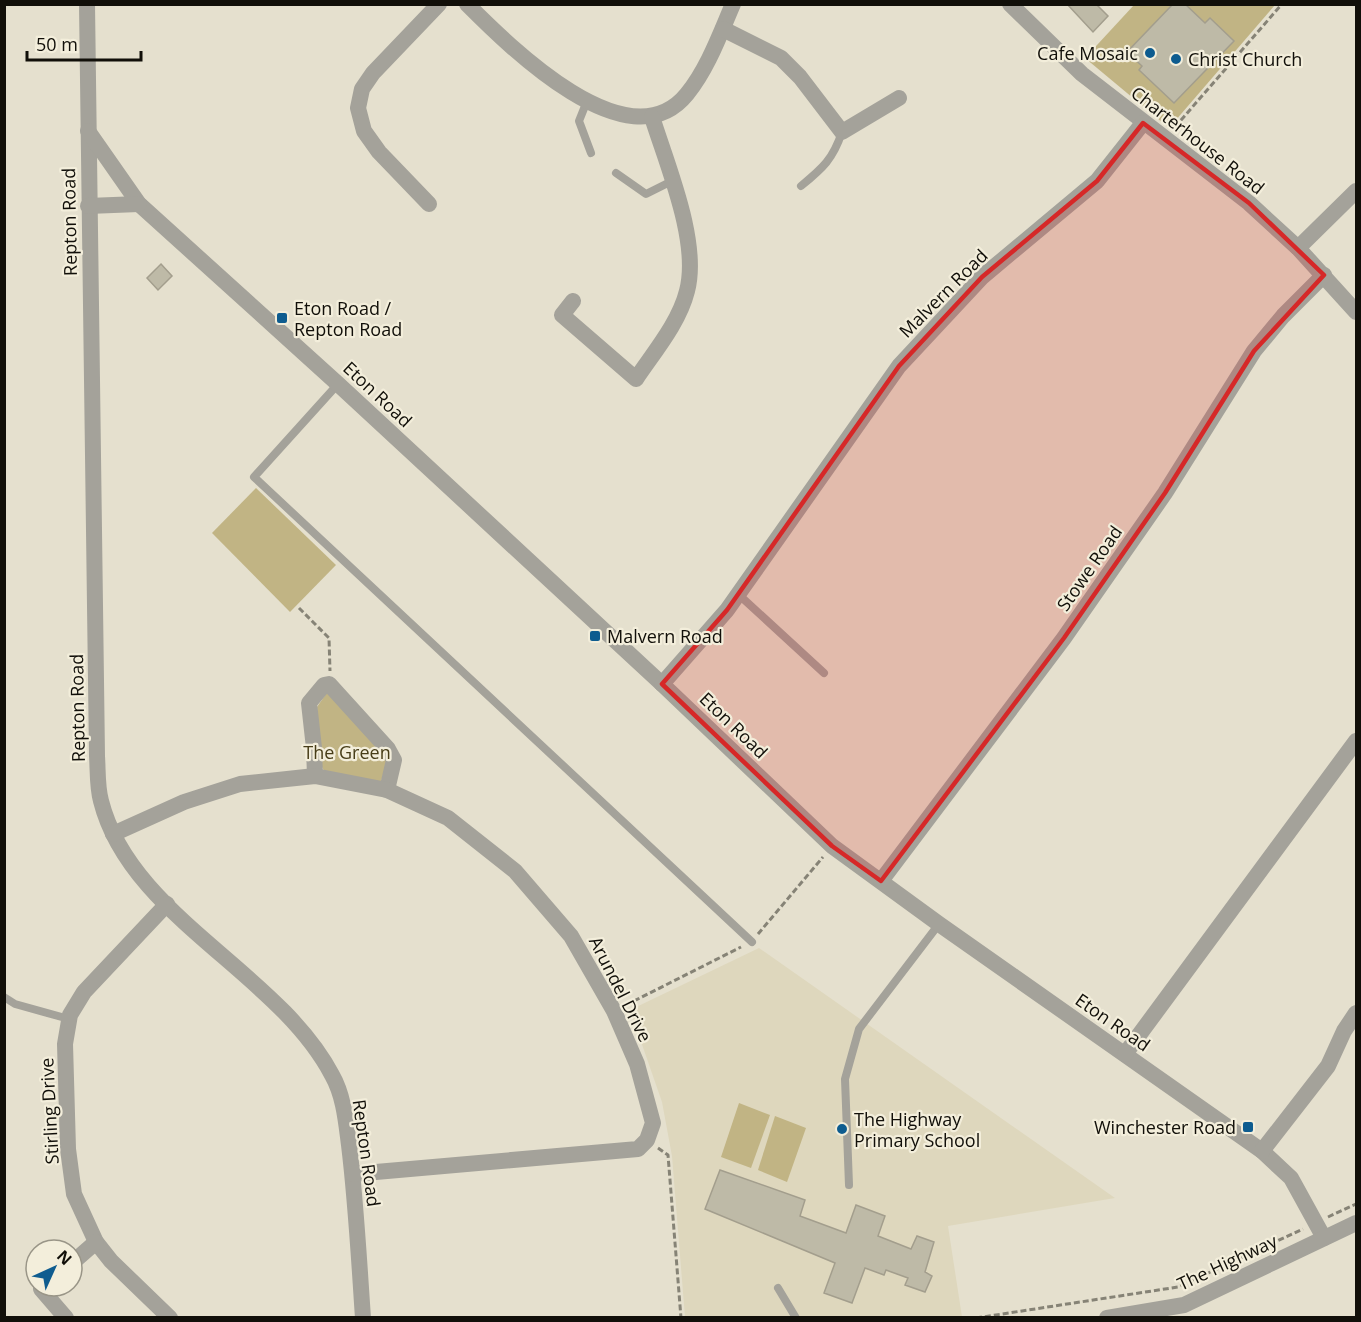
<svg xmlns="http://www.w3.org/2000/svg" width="1361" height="1322" font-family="'Open Sans',sans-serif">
  <rect width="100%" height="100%" fill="#e5e0ce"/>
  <path fill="#ded7bd" d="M759 948 1115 1198 948 1226 962 1317H685L672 1156 662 1102 630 1010Z"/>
  <g fill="#c1b484">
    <path d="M1134 5H1275L1169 128 1085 58Z"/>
    <path d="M256 488 336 565 290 612 212 533Z"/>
    <path d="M326 694H329L388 758 380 785 325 773 320 763 317 707Z"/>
    <path d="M739 1103 770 1115 751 1168 721 1157Z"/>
    <path d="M775 1116 806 1128 787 1182 758 1170Z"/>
  </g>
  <g fill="#bebaa7" stroke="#a39e8d" stroke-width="1.5">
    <path d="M1067 4H1096L1108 16 1093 32Z"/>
    <path d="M1173 4H1185L1205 23 1210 18 1234 41 1174 103 1139 70 1142 66 1127 52Z"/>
    <path d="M161 264 172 276 158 290 147 278Z"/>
    <path d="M720 1170 805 1200 800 1216 846 1233 856 1205 885 1216 878 1236 911 1249 917 1236 934 1242 925 1272 932 1276 925 1292 905 1285 908 1278 886 1270 884 1275 865 1268 852 1303 824 1293 835 1263 705 1209Z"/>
  </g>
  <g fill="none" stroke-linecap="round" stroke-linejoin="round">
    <g stroke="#868376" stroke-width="3" stroke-dasharray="6 3" stroke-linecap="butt">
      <path d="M1175 127 1282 4"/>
      <path d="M299 608 329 638 330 671"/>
      <path d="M758 934 823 857"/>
      <path d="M626 1005 741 947"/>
      <path d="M658 1148 668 1155 681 1318"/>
      <path d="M1328 1217 1356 1204"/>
      <path d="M976 1318 1178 1287 1303 1229"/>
    </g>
    <g stroke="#a4a29a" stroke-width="8">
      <path d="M587 101 579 121 591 153"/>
      <path d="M616 173 646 194 672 181"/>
      <path d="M801 186C823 168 833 159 842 132"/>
      <path d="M338 384 254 477 752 942"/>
      <path d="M738 594 824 673"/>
      <path d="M4 997 15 1004 69 1019"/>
      <path d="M849 1185 845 1079 859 1029 939 924"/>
      <path d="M778 1288 796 1318"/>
    </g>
    <g stroke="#a4a29a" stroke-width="16">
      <path d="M87 4 97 756C98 770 97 787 101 801 130 916 278 972 332 1075 344 1096 346 1122 349 1145 356 1202 359 1260 363 1318"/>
      <path d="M467 4C509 46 629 166 687 94 708 68 720 34 733 4"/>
      <path d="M1010 4 1082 74 1249 203 1298 248 1356 312"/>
      <path d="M723 29 781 58 800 77 842 132 899 98"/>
      <path d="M88 131 139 204 338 384 662 684 832 846 939 924 1262 1151 1291 1178 1324 1238"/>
      <path d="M429 204 379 152 364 131 358 108 362 89 373 73 439 4"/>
      <path d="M88 206 139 204"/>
      <path d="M1298 248 1356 191"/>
      <path d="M573 301 562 315 636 379C654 352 679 323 687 291 700 242 667 165 652 117"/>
      <path d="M662 684 727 610 899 366 982 277 1097 181 1143 123"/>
      <path d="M315 776 314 748 309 703 324 685 329 684 388 749 394 760 387 790"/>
      <path d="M113 834 184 802 240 784 315 776 387 790 448 818 515 871 571 936 614 1011 637 1064 653 1123 647 1140 638 1149 353 1174"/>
      <path d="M881 881 1064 638 1165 493 1254 351 1283 316 1324 275"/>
      <path d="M167 904 84 992 70 1015 65 1044 68 1149 74 1194 96 1242 111 1261 170 1318"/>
      <path d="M1125 1054 1356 741"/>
      <path d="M1262 1151 1328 1066 1344 1031 1356 1013"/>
      <path d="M72 1263 96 1242"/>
      <path d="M45 1286 41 1289 66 1318"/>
      <path d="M1107 1318 1184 1305 1356 1223"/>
    </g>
  </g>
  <path fill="#d62828" fill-opacity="0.2" stroke="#d62828" stroke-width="4.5" stroke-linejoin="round" d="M1143 123 1249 203 1324 275 1254 351 1165 493 1064 638 881 881 832 846 662 684 727 610 899 366 982 277 1097 181Z"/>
  <g fill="#0e5c8f" stroke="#f3eedb" stroke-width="2">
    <circle cx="1150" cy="53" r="6"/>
    <circle cx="1176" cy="59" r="6"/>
    <rect x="276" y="312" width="12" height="12" rx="3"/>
    <rect x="589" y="630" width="12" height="12" rx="3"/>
    <rect x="1242" y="1121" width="12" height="12" rx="3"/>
    <circle cx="842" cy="1129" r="6"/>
  </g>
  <g text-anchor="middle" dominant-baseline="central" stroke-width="4.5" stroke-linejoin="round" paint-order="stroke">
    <g font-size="18" fill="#110f09" stroke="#f3eedb" text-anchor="start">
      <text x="1138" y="53" text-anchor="end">Cafe Mosaic</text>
      <text x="1188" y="59">Christ Church</text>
      <text x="294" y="308">Eton Road /<tspan x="294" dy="21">Repton Road</tspan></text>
      <text x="607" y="636">Malvern Road</text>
      <text x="854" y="1119">The Highway<tspan x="854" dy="21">Primary School</tspan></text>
      <text x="1236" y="1127" text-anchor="end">Winchester Road</text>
    </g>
    <g font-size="18" fill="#110f09" stroke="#f3eedb">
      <text transform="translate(1198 140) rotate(38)">Charterhouse Road</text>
      <text transform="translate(69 222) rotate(-91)">Repton Road</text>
      <text transform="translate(943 293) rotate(-45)">Malvern Road</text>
      <text transform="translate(378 394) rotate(43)">Eton Road</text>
      <text transform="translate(1089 568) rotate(-55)">Stowe Road</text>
      <text transform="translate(77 708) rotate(-91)">Repton Road</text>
      <text transform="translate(734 725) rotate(44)">Eton Road</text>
      <text transform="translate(621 989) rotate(63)">Arundel Drive</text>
      <text transform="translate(1113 1022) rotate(35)">Eton Road</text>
      <text transform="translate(49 1111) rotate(-93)">Stirling Drive</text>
      <text transform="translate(367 1153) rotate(82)">Repton Road</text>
      <text transform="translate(1227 1262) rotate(-25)">The Highway</text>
    </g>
    <g font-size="18" fill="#473d18" stroke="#f3eedb">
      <text x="347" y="752">The Green</text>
    </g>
  </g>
  <rect width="1361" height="1322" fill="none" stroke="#110f09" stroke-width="12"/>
  <g transform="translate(54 1268) rotate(45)"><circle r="28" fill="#f3eedb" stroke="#999587" stroke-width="1.5"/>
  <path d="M0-4.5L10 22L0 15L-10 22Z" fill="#0e5c8f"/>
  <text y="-9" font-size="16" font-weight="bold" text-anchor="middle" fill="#110f09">N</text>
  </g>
  <path d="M27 51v9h114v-9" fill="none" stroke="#110f09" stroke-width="3"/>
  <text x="36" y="51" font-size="18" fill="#110f09" stroke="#f3eedb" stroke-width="4.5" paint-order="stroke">50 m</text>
</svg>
